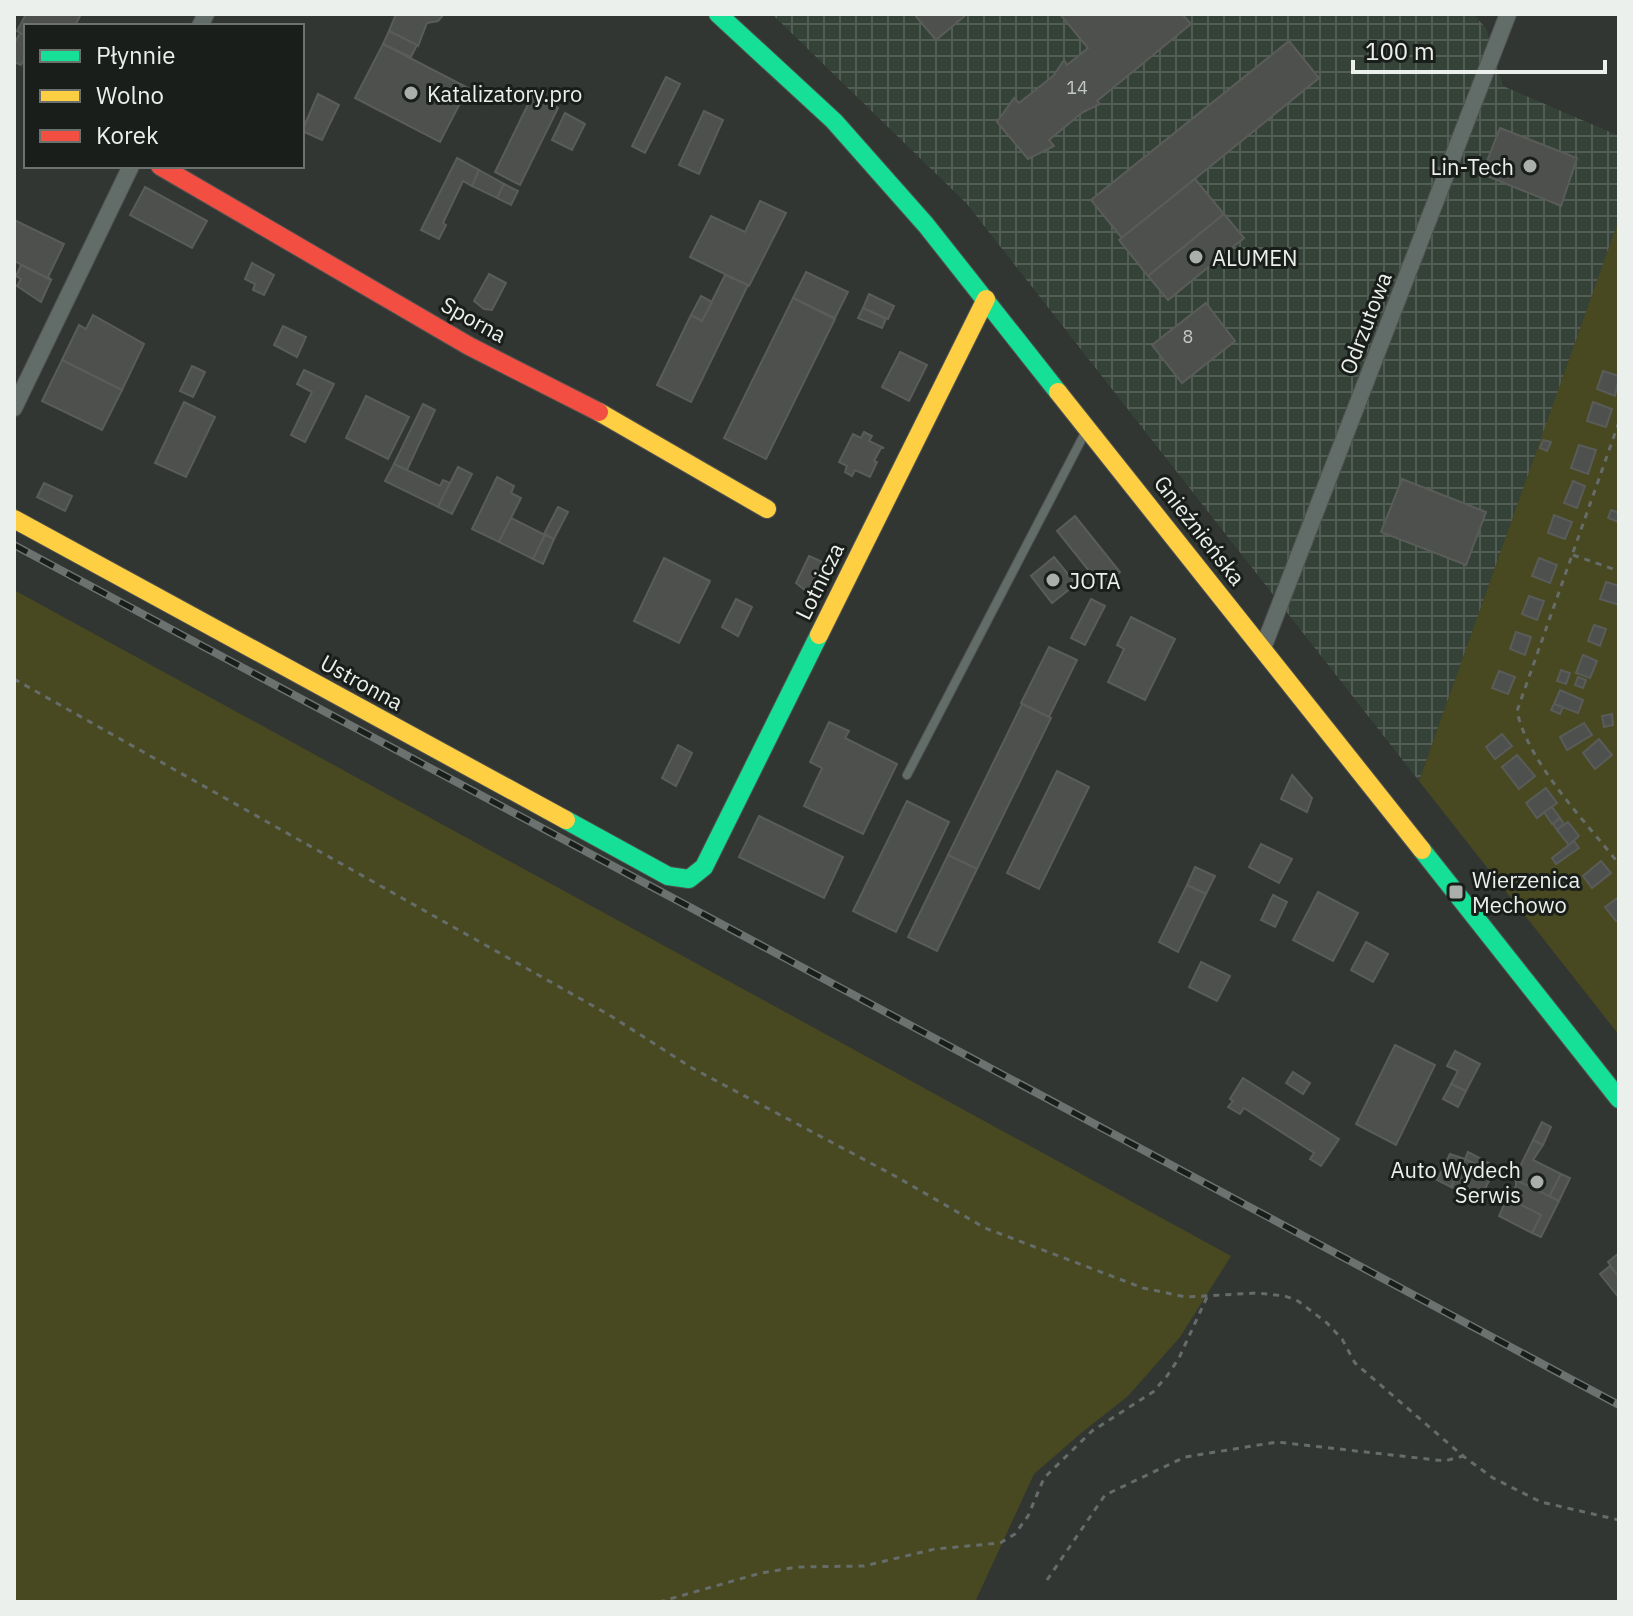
<svg xmlns="http://www.w3.org/2000/svg" width="1633" height="1616" font-family="'IBM Plex Sans',sans-serif">
  <defs>
    <pattern id="industrial-grid" width="8" height="8" patternUnits="userSpaceOnUse" patternTransform="scale(2)"><rect width="8" height="8" fill="#354238"/><path d="M0 4h8M4 0v8" fill="none" stroke="#525e55"/></pattern>
  </defs>
  <rect width="100%" height="100%" fill="#323633"/>
  <path fill="url(#industrial-grid)" d="M772 14H1473L1486 28 1503 86 1619 136V222L1419 781 967 204Z"/>
  <g fill="#484920">
    <path d="M1619 219V1035L1419 781Z"/>
    <path d="M14 590 1231 1256 1180 1337 1128 1396 1080 1434 1034 1474 975 1602H14Z"/>
  </g>
  <g fill="#4d504d" stroke="#5a5c59" stroke-width="2">
    <path d="M26 14H81L75 26H26V36L17 31Z"/>
    <path d="M396 14H444L438 21 427 23 418 46 389 31Z"/>
    <path d="M914 14H967L936 40Z"/>
    <path d="M1060 14H1182L1191 24 1097 101 1100 104 1083 112 1049 140 1054 146 1028 159 997 122 1014 98 1019 103 1053 76 1064 60 1067 65 1088 48Z"/>
    <path d="M389 31 417 45 411 57 383 44Z"/>
    <path d="M20 33 26 36V56L21 65 14 62V44Z"/>
    <path d="M1289 41 1319 78 1122 238 1091 200Z"/>
    <path d="M383 44 468 88 440 142 355 98Z"/>
    <path d="M666 77 680 84 645 153 632 146Z"/>
    <path d="M318 94 339 105 322 140 302 131Z"/>
    <path d="M532 96 558 108 520 185 495 172Z"/>
    <path d="M704 111 723 120 699 174 679 165Z"/>
    <path d="M565 113 585 124 572 150 552 140Z"/>
    <path d="M1500 128 1577 158 1561 206 1482 174Z"/>
    <path d="M457 158 479 170 472 186 463 181 443 223 446 225 439 239 421 230Z"/>
    <path d="M479 170 504 184 497 198 472 186Z"/>
    <path d="M1195 179 1224 214 1148 276 1119 240Z"/>
    <path d="M504 184 518 191 511 205 497 198Z"/>
    <path d="M145 187 207 221 192 248 130 215Z"/>
    <path d="M760 201 786 213 749 286 690 257 711 216 745 232Z"/>
    <path d="M1224 214 1244 238 1168 300 1148 276Z"/>
    <path d="M14 220 64 244 48 277 52 280 14 261Z"/>
    <path d="M252 263 274 275 264 295 253 290 255 284 245 279Z"/>
    <path d="M21 265 51 280 41 302 17 286 21 279 16 276Z"/>
    <path d="M806 272 848 292 835 318 793 298Z"/>
    <path d="M489 274 506 283 492 310 484 309 474 301Z"/>
    <path d="M725 275 748 285 691 402 657 385 691 315 702 321Z"/>
    <path d="M869 294 894 306 888 319 863 308Z"/>
    <path d="M701 296 712 302 702 321 691 315Z"/>
    <path d="M793 298 835 319 766 459 724 438Z"/>
    <path d="M1206 303 1235 341 1182 383 1152 345Z"/>
    <path d="M863 308 886 319 882 328 858 318Z"/>
    <path d="M93 315 144 344 122 390 62 360 79 325 86 329Z"/>
    <path d="M283 326 306 337 297 357 274 345Z"/>
    <path d="M900 352 927 365 909 401 882 387Z"/>
    <path d="M62 360 122 390 102 430 42 401Z"/>
    <path d="M192 366 205 372 193 397 180 391Z"/>
    <path d="M304 370 334 384 305 442 291 435 312 392 297 384Z"/>
    <path d="M1603 371 1619 376 1615 396 1597 389Z"/>
    <path d="M366 396 409 417 388 459 346 438Z"/>
    <path d="M184 402 215 417 186 477 155 463Z"/>
    <path d="M1593 402 1612 409 1606 427 1587 421Z"/>
    <path d="M423 404 435 410 407 470 394 464Z"/>
    <path d="M864 432 872 436 869 441 884 448H881L874 461 877 462 870 477 855 470 852 476 845 472 847 466 839 462 853 434 861 438Z"/>
    <path d="M1543 440 1551 442 1547 451 1540 448Z"/>
    <path d="M1579 445 1596 450 1588 474 1571 468Z"/>
    <path d="M394 464 440 486 443 480 450 483 438 507 385 481Z"/>
    <path d="M458 467 472 474 452 514 438 507Z"/>
    <path d="M497 477 514 486 511 493 521 498 499 542 472 529Z"/>
    <path d="M1402 479 1486 512 1466 565 1381 532Z"/>
    <path d="M1573 481 1585 486 1577 508 1564 503Z"/>
    <path d="M44 483 72 496 65 511 37 497Z"/>
    <path d="M558 507 568 512 554 539 544 534Z"/>
    <path d="M1611 510 1619 513V522L1608 518Z"/>
    <path d="M1554 515 1572 522 1565 539 1548 533Z"/>
    <path d="M1075 516 1120 572 1102 587 1057 531Z"/>
    <path d="M511 518 545 535 533 559 499 542Z"/>
    <path d="M545 535 554 539 543 564 533 559Z"/>
    <path d="M809 556 827 564 813 592 806 591 796 583Z"/>
    <path d="M1054 557 1076 584 1052 603 1031 576Z"/>
    <path d="M664 558 710 581 679 643 634 621Z"/>
    <path d="M1539 558 1557 565 1550 583 1532 576Z"/>
    <path d="M1606 582 1619 586V605L1600 599Z"/>
    <path d="M1529 596 1544 601 1537 620 1522 614Z"/>
    <path d="M736 599 752 607 738 636 722 627Z"/>
    <path d="M1091 599 1105 606 1085 645 1071 638Z"/>
    <path d="M1131 617 1175 639 1145 700 1108 682 1124 649 1117 645Z"/>
    <path d="M1594 625 1606 629 1600 646 1588 641Z"/>
    <path d="M1516 632 1531 637 1525 655 1510 649Z"/>
    <path d="M1049 647 1077 660 1049 717 1021 703Z"/>
    <path d="M1583 655 1597 661 1590 678 1576 673Z"/>
    <path d="M1561 670 1570 673 1566 684 1557 681Z"/>
    <path d="M1499 671 1515 677 1508 694 1492 688Z"/>
    <path d="M1578 677 1586 680 1583 688 1575 685Z"/>
    <path d="M1560 690 1583 700 1578 713 1554 704Z"/>
    <path d="M1022 704 1051 718 977 869 948 855Z"/>
    <path d="M1554 704 1563 707 1560 714 1551 710Z"/>
    <path d="M1612 714 1613 725 1604 727 1602 716Z"/>
    <path d="M829 722 849 731 845 738 897 764 863 834 804 806 822 768 810 762Z"/>
    <path d="M1584 723 1592 735 1567 750 1560 737Z"/>
    <path d="M1502 734 1512 746 1495 759 1486 747Z"/>
    <path d="M1599 739 1612 755 1595 769 1583 753Z"/>
    <path d="M678 745 692 753 676 786 662 778Z"/>
    <path d="M1517 755 1535 776 1519 789 1502 767Z"/>
    <path d="M1057 771 1089 787 1039 889 1007 873Z"/>
    <path d="M1292 775 1312 798 1307 812 1281 799Z"/>
    <path d="M1546 788 1557 803 1537 818 1526 803Z"/>
    <path d="M907 801 949 822 896 932 853 911Z"/>
    <path d="M1552 807 1560 818 1552 824 1544 812Z"/>
    <path d="M759 816 843 857 824 898 739 857Z"/>
    <path d="M1560 818 1564 824 1557 830 1553 824Z"/>
    <path d="M1568 822 1579 836 1569 845 1557 830Z"/>
    <path d="M1574 841 1579 848 1556 864 1552 858Z"/>
    <path d="M1261 844 1292 859 1279 883 1249 867Z"/>
    <path d="M948 855 977 869 937 951 908 937Z"/>
    <path d="M1601 861 1611 873 1592 888 1583 876Z"/>
    <path d="M1195 867 1215 876 1206 894 1187 885Z"/>
    <path d="M1187 885 1206 894 1178 952 1159 942Z"/>
    <path d="M1318 892 1358 913 1333 961 1293 940Z"/>
    <path d="M1273 895 1287 902 1275 927 1261 920Z"/>
    <path d="M1619 897V919L1616 921 1605 907Z"/>
    <path d="M1366 942 1388 954 1373 982 1351 970Z"/>
    <path d="M1201 962 1230 976 1217 1001 1189 987Z"/>
    <path d="M1395 1045 1435 1065 1396 1145 1356 1124Z"/>
    <path d="M1455 1051 1480 1064 1466 1091 1451 1084 1458 1071 1447 1066Z"/>
    <path d="M1293 1072 1310 1083 1303 1094 1286 1083Z"/>
    <path d="M1243 1078 1339 1139 1321 1166 1310 1159 1314 1153 1244 1108 1240 1114 1228 1107 1233 1101 1230 1099Z"/>
    <path d="M1451 1084 1466 1091 1458 1107 1443 1099Z"/>
    <path d="M1542 1122 1551 1127 1543 1145 1533 1140Z"/>
    <path d="M1533 1140 1543 1145 1533 1160 1561 1174 1549 1197 1514 1179Z"/>
    <path d="M1468 1152 1496 1167 1493 1173 1465 1159Z"/>
    <path d="M1450 1154 1465 1159 1451 1187 1437 1180Z"/>
    <path d="M1465 1159 1493 1173 1479 1201 1451 1187Z"/>
    <path d="M1561 1174 1570 1178 1559 1201 1549 1197Z"/>
    <path d="M1516 1180 1559 1201 1541 1237 1532 1233 1541 1215 1507 1198 1516 1186Z"/>
    <path d="M1507 1198 1541 1215 1532 1233 1499 1216Z"/>
    <path d="M1619 1253V1277L1608 1262Z"/>
    <path d="M1610 1266 1619 1277V1298L1600 1274Z"/>
  </g>
  <g fill="none" stroke-linecap="round" stroke-linejoin="round">
    <defs>
      <path id="lane" d="M907 775 1086 431"/>
      <g id="street">
        <path d="M200 26 206 14"/>
        <path d="M14 408 131 166"/>
        <path d="M1263 648 1508 14"/>
      </g>
      <g id="fast">
        <path d="M718 14 834 121 926 225 1058 392"/>
        <path d="M566 820 668 876 689 879 704 867 819 635"/>
        <path d="M1422 850 1619 1099"/>
      </g>
      <g id="slow">
        <path d="M1058 392 1422 850"/>
        <path d="M599 412 767 509"/>
        <path d="M14 519 566 820"/>
        <path d="M819 635 986 299"/>
      </g>
      <path id="jam" d="M160 166 469 346 599 412"/>
    </defs>
    <use href="#lane" stroke="#505351" stroke-width="10"/>
    <use href="#street" stroke="#505351" stroke-width="18"/>
    <use href="#fast" stroke="#505351" stroke-width="20"/>
    <use href="#slow" stroke="#505351" stroke-width="20"/>
    <use href="#jam" stroke="#505351" stroke-width="20"/>
    <g stroke="#656c69" stroke-width="3" stroke-dasharray="6 6" stroke-linecap="butt">
      <path d="M1619 422 1517 711C1528 763 1586 822 1619 864"/>
      <path d="M1573 555 1619 571"/>
      <path d="M14 679 611 1016 692 1068 895 1176 985 1228 1143 1288 1186 1297 1257 1293 1285 1296 1298 1301 1327 1323 1342 1339 1355 1363 1463 1456 1493 1478 1541 1502 1619 1520"/>
      <path d="M1047 1580 1105 1495 1185 1457 1277 1442 1445 1461 1463 1456"/>
      <path d="M659 1602 761 1573 797 1567 864 1566 935 1549 1000 1543 1015 1534 1028 1516 1044 1478 1092 1431 1153 1392 1167 1376 1179 1358 1207 1297"/>
    </g>
    <use href="#lane" stroke="#626c69" stroke-width="8"/>
    <use href="#street" stroke="#626c69" stroke-width="16"/>
    <use href="#fast" stroke="#16e098" stroke-width="18"/>
    <use href="#slow" stroke="#ffcf43" stroke-width="18"/>
    <use href="#jam" stroke="#f24e42" stroke-width="18"/>
    <defs>
      <path id="rail" d="M14 545 1619 1405"/>
    </defs>
    <use href="#rail" stroke="#6b726f" stroke-width="8"/>
    <use href="#rail" stroke="#1a1e1b" stroke-width="5" stroke-dasharray="15" stroke-linecap="butt"/>
  </g>
  <g fill="#aaafab" stroke="#1a1e1b" stroke-width="3">
    <circle cx="411" cy="93" r="8"/>
    <circle cx="1530" cy="166" r="8"/>
    <circle cx="1196" cy="257" r="8"/>
    <circle cx="1053" cy="580" r="8"/>
    <rect x="1448" y="884" width="16" height="16" rx="4"/>
    <circle cx="1537" cy="1182" r="8"/>
  </g>
  <g text-anchor="middle" dominant-baseline="central" stroke-width="6" stroke-linejoin="round" paint-order="stroke">
    <g font-size="18" fill="#c4c8c4">
      <text x="1077" y="87">14</text>
      <text x="1188" y="336">8</text>
    </g>
    <g font-size="22" fill="#ebf0ec" stroke="#1a1e1b" text-anchor="start">
      <text x="427" y="93">Katalizatory.pro</text>
      <text x="1514" y="166" text-anchor="end">Lin-Tech</text>
      <text x="1212" y="257">ALUMEN</text>
      <text x="1069" y="580">JOTA</text>
      <text x="1472" y="879">Wierzenica<tspan x="1472" dy="25">Mechowo</tspan></text>
      <text x="1521" y="1169" text-anchor="end">Auto Wydech<tspan x="1521" dy="25">Serwis</tspan></text>
    </g>
    <g font-size="22" fill="#ebf0ec" stroke="#1a1e1b">
      <text transform="translate(474 319) rotate(29)">Sporna</text>
      <text transform="translate(1365 323) rotate(-69)">Odrzutowa</text>
      <text transform="translate(1200 530) rotate(52)">Gnieźnieńska</text>
      <text transform="translate(819 581) rotate(-64)">Lotnicza</text>
      <text transform="translate(362 682) rotate(29)">Ustronna</text>
    </g>
  </g>
  <rect width="1633" height="1616" fill="none" stroke="#ebf0ec" stroke-width="32"/>
  <rect x="24" y="24" width="280" height="144" fill="#1a1e1b" stroke="#6e726f" stroke-width="2"/>
  <rect x="40" y="50" width="40" height="12" fill="#16e098" stroke="#6e726f" stroke-width="2"/>
  <text x="96" y="64" font-size="24" fill="#ebf0ec">Płynnie</text>
  <rect x="40" y="90" width="40" height="12" fill="#ffcf43" stroke="#6e726f" stroke-width="2"/>
  <text x="96" y="104" font-size="24" fill="#ebf0ec">Wolno</text>
  <rect x="40" y="130" width="40" height="12" fill="#f24e42" stroke="#6e726f" stroke-width="2"/>
  <text x="96" y="144" font-size="24" fill="#ebf0ec">Korek</text>
  <path d="M1353 60v12h252v-12" fill="none" stroke="#ebf0ec" stroke-width="4"/>
  <text x="1365" y="60" font-size="24" fill="#ebf0ec" stroke="#1a1e1b" stroke-width="6" paint-order="stroke">100 m</text>
</svg>
